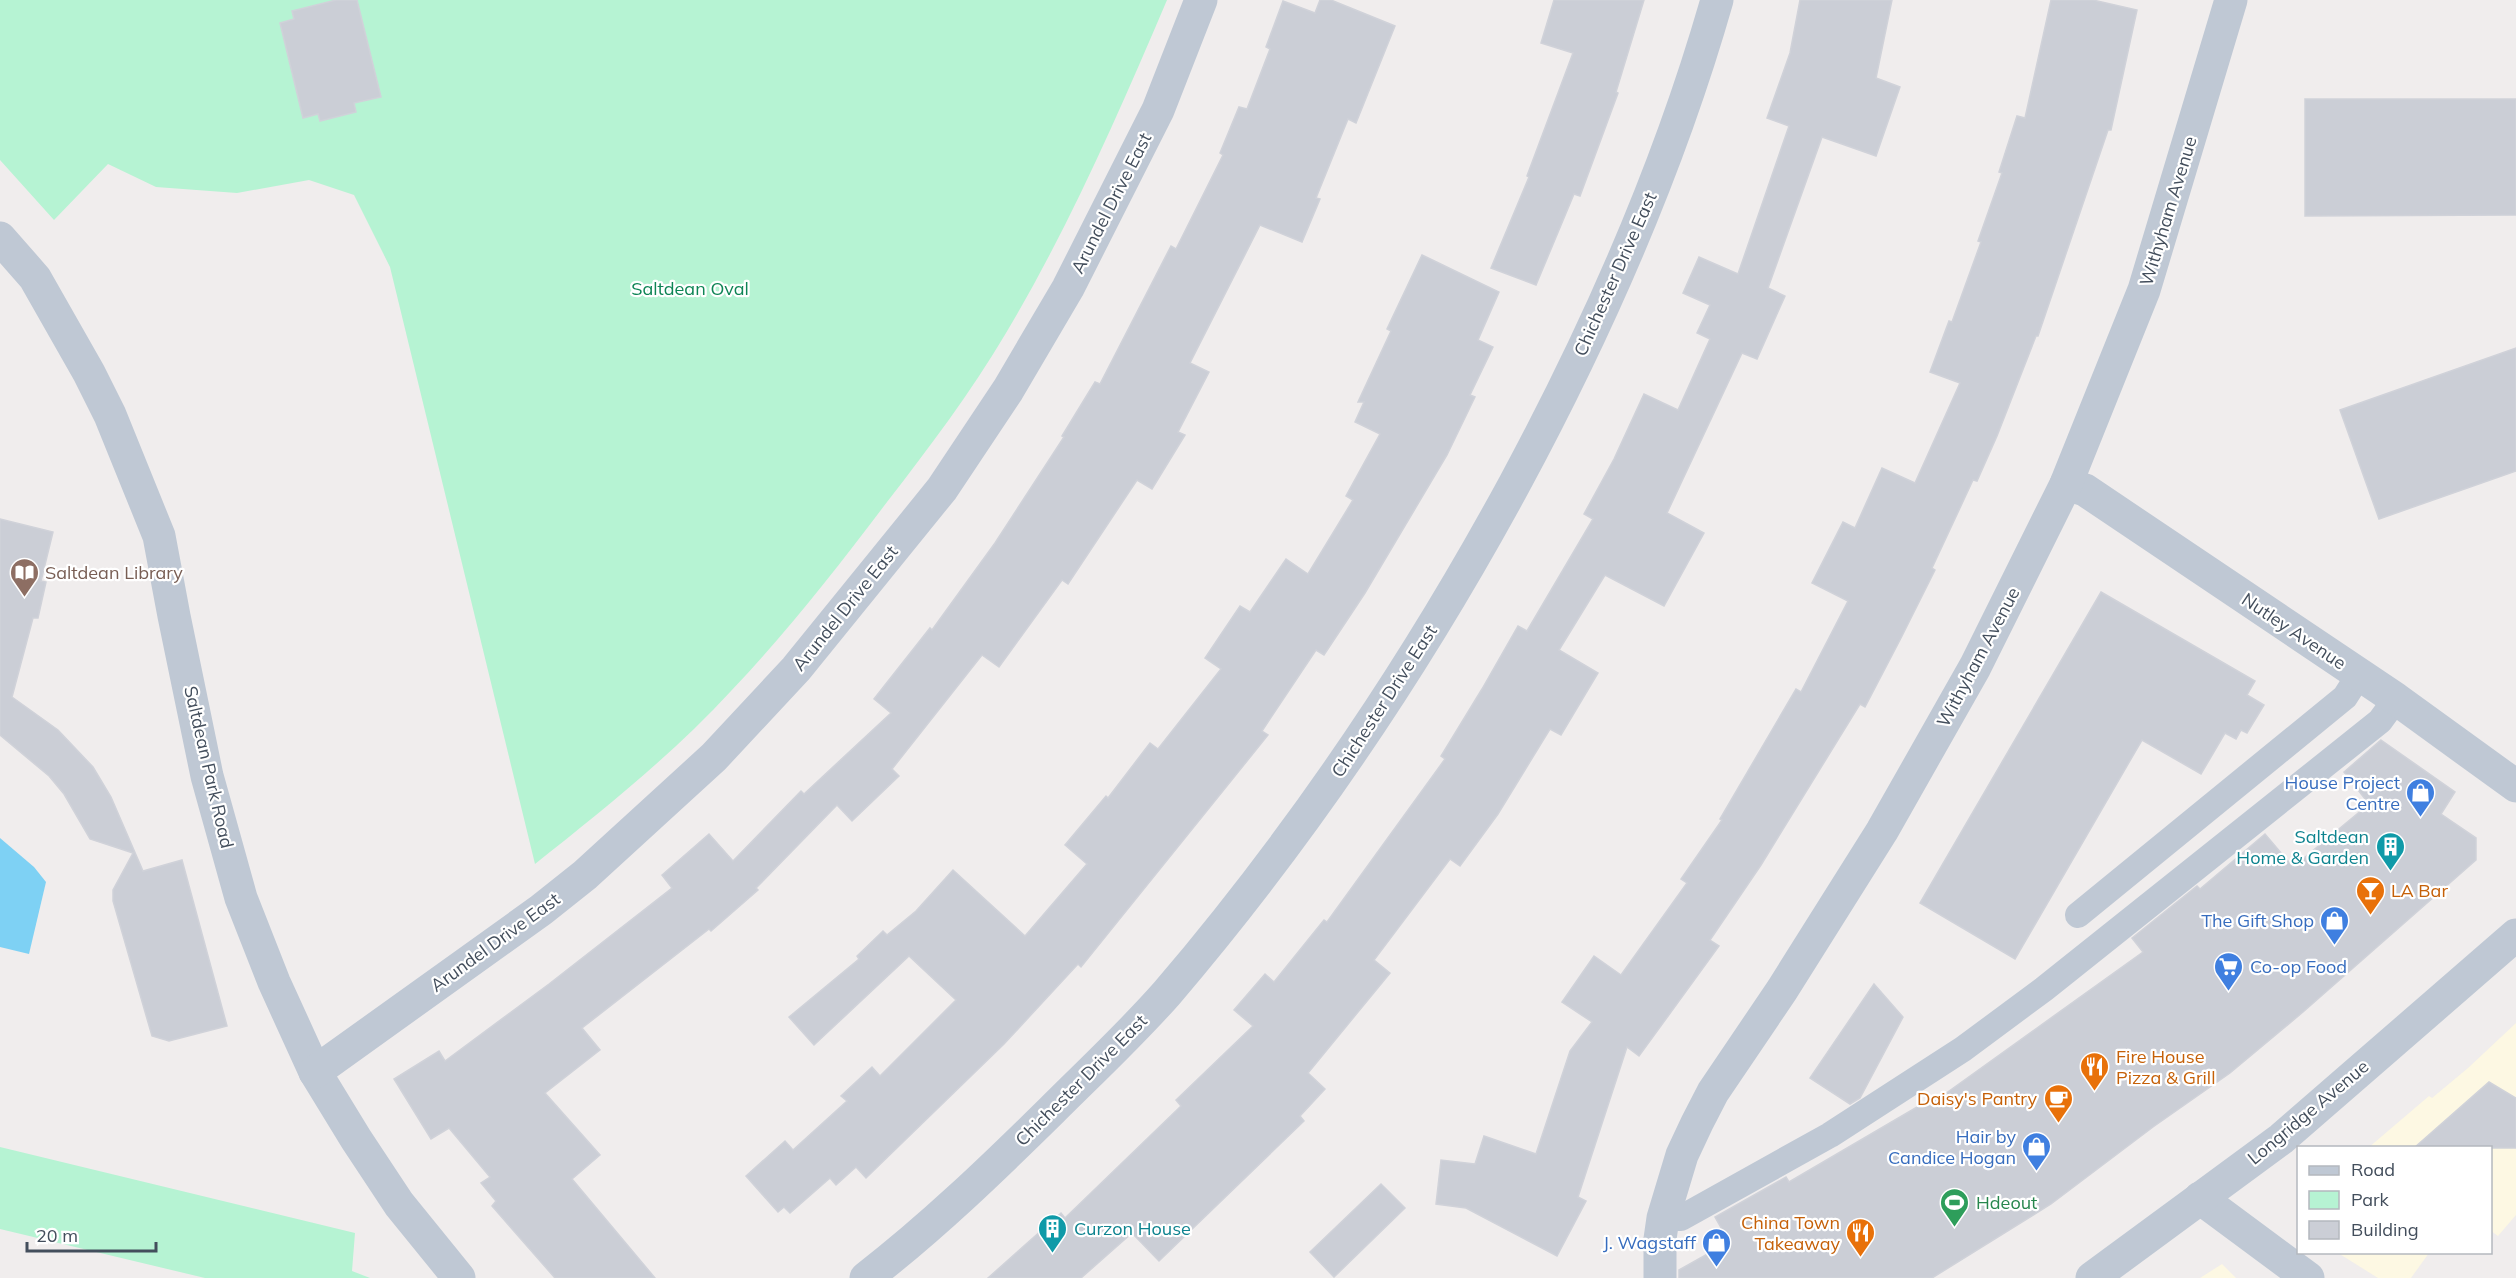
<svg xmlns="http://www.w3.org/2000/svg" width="2516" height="1278" font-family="Mulish,sans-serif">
  <rect width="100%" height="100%" fill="#f0eded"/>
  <g fill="#fdf8e3">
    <path d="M2516 1023V1215L2498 1236 2491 1231 2490 1148H2368L2429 1096 2432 1098 2468 1068Z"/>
    <path d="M2338 1253H2429L2411 1278H2378Z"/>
    <path d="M2222 1264 2236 1278H2200Z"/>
  </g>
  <g fill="#b6f3d3">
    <path d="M0 0H1167C1119 113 1069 227 1006 333 971 392 929 448 887 502 838 567 787 632 731 691 672 755 603 810 535 864L390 267 354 195 309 180 237 193 156 187 108 164 54 220 0 160Z"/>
    <path d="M0 1147 355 1233 352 1271 370 1278H205L0 1229Z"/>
  </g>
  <path fill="#7ed1f4" d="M0 838 34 867 46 882 29 954 0 947Z"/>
  <g fill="#cbced6" stroke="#d0d2d9" stroke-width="1.5">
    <path d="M336 0H357L381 97 354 103 356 112 320 121 318 114 303 118 280 23 294 19 292 11Z"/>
    <path d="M1320 0H1331L1395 26 1356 123 1348 119 1316 198 1320 199 1302 242 1260 225 1190 363 1209 372 1178 432 1185 435 1152 489 1137 480 1068 584 1062 580 999 667 982 655 892 769 899 776 852 821 837 805 756 888 758 890 711 931 709 929 582 1028 600 1050 545 1093 600 1155 572 1179 655 1278H555L492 1206 496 1201 481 1183 490 1177 449 1128 431 1139 394 1079 439 1051 445 1061 549 984 672 888 662 875 709 834 733 861 801 791 804 794 891 713 874 699 930 628 932 630 995 543 1064 437 1062 436 1095 382 1100 384 1171 246 1176 249 1223 155 1220 153 1239 107 1247 109 1270 49 1266 47 1283 1 1315 13Z"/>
    <path d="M1554 0H1644L1616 92 1618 93 1580 196 1574 194 1536 285 1491 268 1529 177 1527 176 1573 53 1541 43Z"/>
    <path d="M1800 0H1892L1876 78 1900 87 1876 156 1822 137 1768 288 1785 296 1757 359 1742 353 1667 513 1704 533 1664 606 1605 575 1559 650 1598 673 1561 735 1550 729 1498 814 1460 866 1450 859 1374 960 1390 973 1308 1073 1325 1089 1300 1116 1304 1121 1159 1261 1132 1233 1081 1278H988L1061 1213 1065 1218 1181 1106 1176 1100 1253 1026 1234 1010 1265 974 1274 982 1324 920 1327 922 1445 759 1441 756 1482 689 1518 626 1527 631 1593 519 1584 514 1614 459 1644 394 1678 410 1710 339 1697 333 1710 305 1683 293 1699 257 1738 274 1789 126 1767 118 1790 53Z"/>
    <path d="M2051 0H2093L2137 10 2111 130H2108L2038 336H2036L1997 436 1977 481 1973 480 1932 568 1935 570 1901 638 1865 707 1860 704 1761 865 1710 940 1719 946 1639 1056 1627 1047 1578 1197 1586 1201 1557 1256 1466 1208 1436 1204 1441 1160 1475 1164 1484 1136 1536 1154 1570 1051 1592 1022 1562 1002 1594 956 1621 975 1687 883 1681 879 1722 820 1720 819 1796 689 1801 692 1848 601 1812 583 1843 522 1855 528 1882 468 1915 483 1960 383 1930 372 1949 321 1952 322 1981 242 1978 241 2002 173 1999 172 2017 116 2025 118Z"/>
    <path d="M2305 99H2516V215L2305 216Z"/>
    <path d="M1422 255 1499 292 1478 340 1493 347 1470 395 1475 397 1447 455 1365 593 1324 655 1316 650 1262 731 1268 735 1081 967 1078 964 1004 1044 866 1178 856 1167 836 1185 830 1178 790 1213 784 1207 778 1212 746 1176 785 1141 793 1150 847 1101 841 1096 872 1067 880 1076 956 1000 909 956 814 1045 789 1017 859 959 857 956 883 931 887 935 916 911 953 870 1025 936 1087 864 1065 845 1106 796 1108 798 1150 743 1158 749 1221 669 1205 658 1240 606 1250 612 1286 559 1308 574 1353 500 1346 496 1380 434 1355 422 1364 402H1358L1391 331 1387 329Z"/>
    <path d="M2516 348V471L2379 519 2340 410Z"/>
    <path d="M0 519 53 532 41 581 46 582 38 618H33L12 697 58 730 93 767 111 797 143 871 182 860 227 1026 169 1041 152 1036 113 901V890L133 853 90 839 64 794 49 776 0 735Z"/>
    <path d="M2101 592 2255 681 2247 695 2264 705 2247 733 2241 730 2236 739 2225 733 2201 774 2142 740 2015 959 1920 903Z"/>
    <path d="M2381 740 2455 792 2441 814 2476 838V860L2303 1012 2230 1073 2153 1127 2051 1204 1932 1278H1679V1270L1729 1242 1715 1217 1786 1177 1789 1182 1934 1097 1931 1104 2143 952 2132 938 2197 886 2200 889 2265 834 2293 867 2369 804 2344 772Z"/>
    <path d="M1874 984 1903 1017 1860 1098 1850 1104 1810 1078Z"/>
    <path d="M2489 1082 2516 1098V1148H2414Z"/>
    <path d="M1381 1184 1405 1208 1334 1277 1310 1252Z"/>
  </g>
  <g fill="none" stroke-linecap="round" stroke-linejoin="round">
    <g stroke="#bfc8d4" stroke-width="26">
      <path d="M2078 915 2345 697 2359 675"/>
      <path d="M1663 1218H1681L1830 1135 1963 1049 2044 989 2380 721 2396 699"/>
    </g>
    <g stroke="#bfc8d4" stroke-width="33">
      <path d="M0 238 35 278 89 373 110 415 159 536 174 616 207 776 241 898 274 982 315 1072 356 1139 399 1204 459 1278"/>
      <path d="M2066 484 2085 490 2396 699 2516 786"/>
      <path d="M315 1072 541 910 585 875 714 757 796 669 942 489 1008 390 1068 288 1158 110 1201 0"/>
      <path d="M2200 1198 2308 1278"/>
      <path d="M866 1278C932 1227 992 1169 1052 1110 1090 1072 1131 1034 1167 993 1301 836 1417 664 1515 483 1598 329 1669 168 1717 0"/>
      <path d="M1660 1278V1239L1663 1218 1682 1155 1697 1123 1713 1092 1782 990 1882 831 1975 667 2066 484 2144 290 2231 0"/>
      <path d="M2092 1278 2281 1139 2516 935"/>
    </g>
  </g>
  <defs>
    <symbol id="library-pin" viewBox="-11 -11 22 30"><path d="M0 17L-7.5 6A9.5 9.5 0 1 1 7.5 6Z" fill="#8d6e63" stroke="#fff"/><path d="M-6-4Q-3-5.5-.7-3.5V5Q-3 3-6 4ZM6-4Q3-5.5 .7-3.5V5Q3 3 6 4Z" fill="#fff"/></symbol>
    <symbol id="shop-pin" viewBox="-11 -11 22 30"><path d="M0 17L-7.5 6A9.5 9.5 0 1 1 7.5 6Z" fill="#3f7fe0" stroke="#fff"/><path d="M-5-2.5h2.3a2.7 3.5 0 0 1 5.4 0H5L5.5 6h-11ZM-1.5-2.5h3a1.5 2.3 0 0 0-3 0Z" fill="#fff"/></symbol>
    <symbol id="building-pin" viewBox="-11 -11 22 30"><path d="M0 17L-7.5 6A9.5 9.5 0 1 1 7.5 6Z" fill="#0f9aa8" stroke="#fff"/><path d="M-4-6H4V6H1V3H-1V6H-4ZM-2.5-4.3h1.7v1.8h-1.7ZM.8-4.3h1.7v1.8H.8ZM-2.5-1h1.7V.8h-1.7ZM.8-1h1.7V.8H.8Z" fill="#fff"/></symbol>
    <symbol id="bar-pin" viewBox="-11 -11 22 30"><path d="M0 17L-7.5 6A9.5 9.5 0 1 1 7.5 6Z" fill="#e8710a" stroke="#fff"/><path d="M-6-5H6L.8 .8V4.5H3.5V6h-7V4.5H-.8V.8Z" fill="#fff"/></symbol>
    <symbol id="supermarket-pin" viewBox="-11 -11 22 30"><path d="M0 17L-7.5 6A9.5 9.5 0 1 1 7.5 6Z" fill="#3f7fe0" stroke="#fff"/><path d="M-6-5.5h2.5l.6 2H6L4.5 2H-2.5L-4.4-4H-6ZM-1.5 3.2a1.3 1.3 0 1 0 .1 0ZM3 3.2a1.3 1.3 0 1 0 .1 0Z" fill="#fff"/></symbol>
    <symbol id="restaurant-pin" viewBox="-11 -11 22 30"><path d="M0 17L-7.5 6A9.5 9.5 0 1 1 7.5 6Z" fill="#e8710a" stroke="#fff"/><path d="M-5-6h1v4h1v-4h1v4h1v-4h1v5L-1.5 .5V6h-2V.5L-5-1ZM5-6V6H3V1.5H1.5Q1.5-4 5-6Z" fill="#fff"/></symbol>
    <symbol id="cafe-pin" viewBox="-11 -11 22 30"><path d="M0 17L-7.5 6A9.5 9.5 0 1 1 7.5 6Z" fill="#e8710a" stroke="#fff"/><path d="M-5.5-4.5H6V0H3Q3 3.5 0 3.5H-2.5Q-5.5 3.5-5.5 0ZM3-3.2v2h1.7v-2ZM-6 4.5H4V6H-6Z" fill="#fff"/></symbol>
    <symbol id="stadium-pin" viewBox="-11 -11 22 30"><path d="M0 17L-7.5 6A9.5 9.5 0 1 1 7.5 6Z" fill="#2e9e5b" stroke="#fff"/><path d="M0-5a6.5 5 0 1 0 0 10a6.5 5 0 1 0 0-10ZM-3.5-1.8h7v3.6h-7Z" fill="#fff"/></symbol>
  </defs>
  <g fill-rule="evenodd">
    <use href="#library-pin" x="8" y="556" width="33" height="45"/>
    <use href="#shop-pin" x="2404" y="776" width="33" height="45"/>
    <use href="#building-pin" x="2374" y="830" width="33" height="45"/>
    <use href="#bar-pin" x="2354" y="874" width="33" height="45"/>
    <use href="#shop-pin" x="2318" y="904" width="33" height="45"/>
    <use href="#supermarket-pin" x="2212" y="950" width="33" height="45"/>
    <use href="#restaurant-pin" x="2078" y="1050" width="33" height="45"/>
    <use href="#cafe-pin" x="2042" y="1082" width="33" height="45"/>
    <use href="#shop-pin" x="2020" y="1130" width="33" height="45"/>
    <use href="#stadium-pin" x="1938" y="1186" width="33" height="45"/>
    <use href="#building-pin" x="1036" y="1212" width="33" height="45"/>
    <use href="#restaurant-pin" x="1844" y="1216" width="33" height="45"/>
    <use href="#shop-pin" x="1700" y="1226" width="33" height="45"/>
  </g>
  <g text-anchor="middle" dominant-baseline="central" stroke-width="4.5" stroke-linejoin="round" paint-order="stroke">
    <g font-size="18" fill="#434e5c" stroke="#fff">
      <text transform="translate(1111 203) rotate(-63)">Arundel Drive East</text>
      <text transform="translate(2168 211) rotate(-73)">Withyham Avenue</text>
      <text transform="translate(1615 274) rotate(-66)">Chichester Drive East</text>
      <text transform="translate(845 608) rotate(-51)">Arundel Drive East</text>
      <text transform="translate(2294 631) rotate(34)">Nutley Avenue</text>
      <text transform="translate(1978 657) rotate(-62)">Withyham Avenue</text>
      <text transform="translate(1384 701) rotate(-57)">Chichester Drive East</text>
      <text transform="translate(209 767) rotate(77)">Saltdean Park Road</text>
      <text transform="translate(495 942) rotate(-36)">Arundel Drive East</text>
      <text transform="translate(1081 1080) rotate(-45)">Chichester Drive East</text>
      <text transform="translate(2308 1112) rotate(-40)">Longridge Avenue</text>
    </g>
    <g font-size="18" fill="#0d8454" stroke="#fff">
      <text x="690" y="288">Saltdean Oval</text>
    </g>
    <g font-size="18" fill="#785e54" stroke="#fff" text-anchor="start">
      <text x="45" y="572">Saltdean Library</text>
    </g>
    <g font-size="18" fill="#366cbe" stroke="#fff" text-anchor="end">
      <text x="2400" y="782">House Project<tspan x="2400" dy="21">Centre</tspan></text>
      <text x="2314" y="920">The Gift Shop</text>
      <text x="2250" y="966" text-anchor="start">Co-op Food</text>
      <text x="2016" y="1136">Hair by<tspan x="2016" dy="21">Candice Hogan</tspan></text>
      <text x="1696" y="1242">J. Wagstaff</text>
    </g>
    <g font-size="18" fill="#0d838f" stroke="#fff" text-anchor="end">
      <text x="2369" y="836">Saltdean<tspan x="2369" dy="21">Home &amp; Garden</tspan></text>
      <text x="1074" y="1228" text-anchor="start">Curzon House</text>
    </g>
    <g font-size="18" fill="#c56008" stroke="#fff" text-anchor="start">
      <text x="2391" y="890">LA Bar</text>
      <text x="2116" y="1056">Fire House<tspan x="2116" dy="21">Pizza &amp; Grill</tspan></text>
      <text x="2037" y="1098" text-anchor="end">Daisy's Pantry</text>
      <text x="1840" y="1222" text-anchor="end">China Town<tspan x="1840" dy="21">Takeaway</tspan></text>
    </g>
    <g font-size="18" fill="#27864d" stroke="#fff" text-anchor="start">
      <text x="1976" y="1202">Hdeout</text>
    </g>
  </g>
  <rect x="2297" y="1146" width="195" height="108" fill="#ffffff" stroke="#b4b8be" stroke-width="1.5"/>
  <rect x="2309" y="1166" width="30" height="9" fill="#bfc8d4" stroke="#b4b8be" stroke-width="1.5"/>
  <text x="2351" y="1176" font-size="18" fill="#434e5c">Road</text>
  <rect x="2309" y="1191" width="30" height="18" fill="#b6f3d3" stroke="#b4b8be" stroke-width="1.5"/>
  <text x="2351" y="1206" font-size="18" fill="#434e5c">Park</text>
  <rect x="2309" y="1221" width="30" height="18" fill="#cbced6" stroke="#b4b8be" stroke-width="1.5"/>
  <text x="2351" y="1236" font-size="18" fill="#434e5c">Building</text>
  <path d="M27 1242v9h129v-9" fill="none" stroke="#434e5c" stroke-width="3"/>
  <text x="36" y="1242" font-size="18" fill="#434e5c" stroke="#ffffff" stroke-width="4.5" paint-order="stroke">20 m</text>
</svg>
